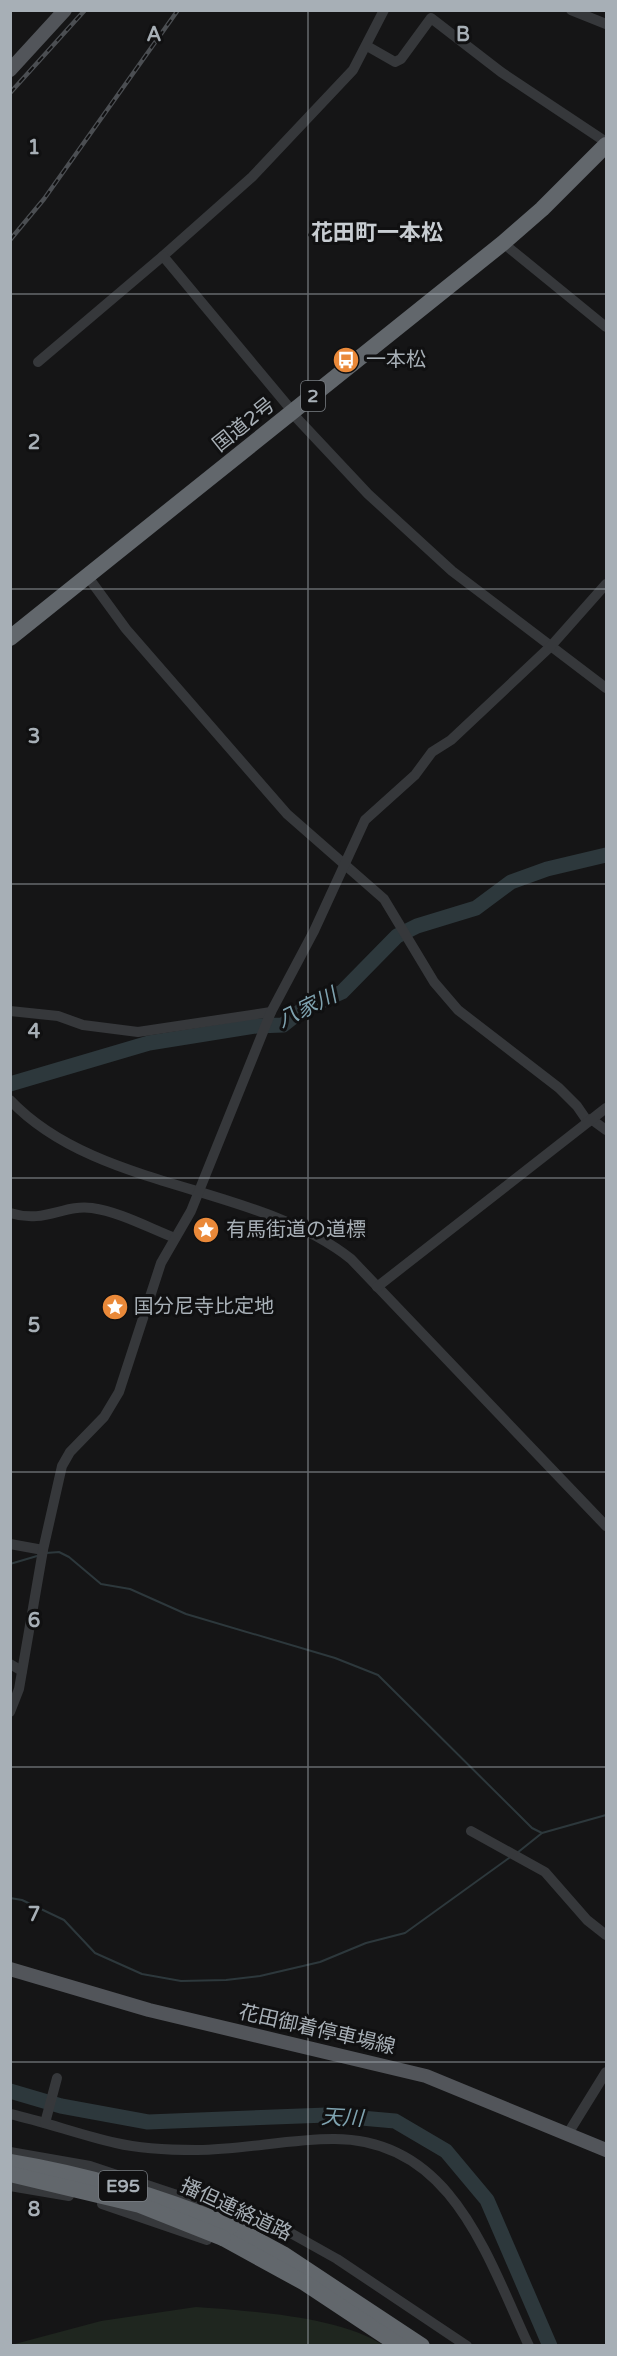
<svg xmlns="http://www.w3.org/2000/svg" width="617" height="2356" font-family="'Varela Round','Noto Sans JP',sans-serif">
  <rect width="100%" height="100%" fill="#151516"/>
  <path fill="#1f261f" d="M196 2307C249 2311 339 2316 383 2345H11L101 2321Z"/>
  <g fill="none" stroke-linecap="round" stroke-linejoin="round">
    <g stroke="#2d383c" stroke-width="2">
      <path d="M46 1553 59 1552 69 1557 101 1584 130 1589 186 1614 335 1658 378 1675 532 1828 542 1833"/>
      <path d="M10 1564 37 1556"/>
      <path d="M517 1853 542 1833 606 1815"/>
      <path d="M10 1898 22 1900 64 1920 95 1953 142 1974 181 1981 226 1980 260 1976 320 1962 366 1943 405 1933 509 1858"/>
    </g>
    <g stroke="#2d383c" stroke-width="15">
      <path d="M10 1084 149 1043 256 1026 283 1025 302 1010 342 992 397 936 417 926 476 908 511 882 547 869 606 855"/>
      <path d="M10 2091 61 2106 148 2122 327 2115 395 2121 446 2151 487 2200 550 2346"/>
    </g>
    <g stroke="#36383b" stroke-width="10">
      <path d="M571 10 606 24"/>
      <path d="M367 46 395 62 401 59 431 18 501 72 606 142"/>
      <path d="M503 243 606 327"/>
      <path d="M163 256 252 177 353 70 384 10"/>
      <path d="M38 362 163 256 293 412"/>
      <path d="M292 413 368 494 452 571 606 688"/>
      <path d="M88 577 126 629 287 814 384 899 434 982 458 1010 559 1088 577 1106 588 1122"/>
      <path d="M10 1011 58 1016 83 1025 138 1032 271 1012"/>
      <path d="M10 1100C96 1191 255 1183 351 1259L606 1526"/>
      <path d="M591 1119 606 1130"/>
      <path d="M10 1213C45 1224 63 1204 92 1208 120 1212 149 1228 175 1238"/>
      <path d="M377 1287 606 1108"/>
      <path d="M10 1544 43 1550"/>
      <path d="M10 1664 22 1671"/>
      <path d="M10 1712 19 1689 43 1550 62 1466 70 1452 104 1417 119 1392 161 1263 191 1211 271 1012 314 931 365 820 415 775 432 752 451 740 551 646 606 584"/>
      <path d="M471 1831 545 1872 587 1920 606 1935"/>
      <path d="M10 2114C46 2122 80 2135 116 2143 141 2149 171 2150 197 2150 242 2150 288 2139 333 2139 452 2138 487 2257 529 2346"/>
      <path d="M45 2123 57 2078"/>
      <path d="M567 2135 606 2072"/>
      <path d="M10 2152 90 2166 222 2210"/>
      <path d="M10 2186 69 2196"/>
      <path d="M102 2204 207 2240 222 2210 235 2204 244 2207 337 2259 467 2346"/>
    </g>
    <g stroke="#52555a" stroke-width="14">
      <path d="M10 70 65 10"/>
      <path d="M10 1969 149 2010 426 2076 606 2150"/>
    </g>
    <g stroke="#62676c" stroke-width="16">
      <path d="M10 638 503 243 542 209 606 145"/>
      <path d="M231 2226 283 2254 422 2346"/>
      <path d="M223 2238 305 2283 400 2346"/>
    </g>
    <defs>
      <g id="rail">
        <path d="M10 93 85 10"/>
        <path d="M10 240 44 199 178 10"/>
      </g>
    </defs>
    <use href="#rail" stroke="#4b4e52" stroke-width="4.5"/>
    <use href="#rail" stroke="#101011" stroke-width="2" stroke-dasharray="7" stroke-linecap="butt"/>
    <g stroke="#62676c" stroke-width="16">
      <path d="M10 2162C88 2175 159 2196 231 2226"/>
      <path d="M10 2174 140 2205 223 2238"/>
    </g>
  </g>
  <path fill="none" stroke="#a7afb6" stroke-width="1.5" stroke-opacity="0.55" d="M308 10V2346M10 294H606M10 589H606M10 884H606M10 1178H606M10 1472H606M10 1767H606M10 2062H606"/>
  <defs>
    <symbol id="bus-disc" viewBox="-11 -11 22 22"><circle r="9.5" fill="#ea8939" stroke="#101011"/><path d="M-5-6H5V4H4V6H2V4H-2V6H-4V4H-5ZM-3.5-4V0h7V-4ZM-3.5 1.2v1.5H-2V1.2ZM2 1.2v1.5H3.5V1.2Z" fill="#fff"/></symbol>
    <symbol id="sight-disc" viewBox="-11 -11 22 22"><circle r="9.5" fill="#ea8939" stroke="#101011"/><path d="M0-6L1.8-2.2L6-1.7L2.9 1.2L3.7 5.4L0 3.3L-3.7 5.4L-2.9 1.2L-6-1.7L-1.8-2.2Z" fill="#fff"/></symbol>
  </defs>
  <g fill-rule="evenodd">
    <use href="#bus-disc" x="331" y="345" width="30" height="30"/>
    <use href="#sight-disc" x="191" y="1215" width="30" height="30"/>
    <use href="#sight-disc" x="100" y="1292" width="30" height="30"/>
  </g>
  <g text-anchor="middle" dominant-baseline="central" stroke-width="6" stroke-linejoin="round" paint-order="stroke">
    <g fill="#101011" stroke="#7a7f84" stroke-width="1.5">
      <rect x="301" y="381" width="24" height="30" rx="4.5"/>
      <rect x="99" y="2171" width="48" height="30" rx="4.5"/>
    </g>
    <g font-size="18" font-weight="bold" fill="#a7afb6">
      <text x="313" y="396">2</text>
      <text x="123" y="2186">E95</text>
    </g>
    <g font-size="20" fill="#a7afb6" stroke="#101011" text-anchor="start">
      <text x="366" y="360">一本松</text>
      <text x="226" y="1230">有馬街道の道標</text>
      <text x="134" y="1307">国分尼寺比定地</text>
    </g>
    <g font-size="20" fill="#a7afb6" stroke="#101011">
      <text transform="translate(244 425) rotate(-39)">国道2号</text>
      <text transform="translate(317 2030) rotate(13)">花田御着停車場線</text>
      <text transform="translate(236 2210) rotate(25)">播但連絡道路</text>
    </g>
    <g font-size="21" font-style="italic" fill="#7fa3b0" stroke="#101011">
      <text transform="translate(307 1008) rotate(-26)">八家川</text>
      <text transform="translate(342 2118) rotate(3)">天川</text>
    </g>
    <g font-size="22" font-weight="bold" fill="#c8cdd2" stroke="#101011">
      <text x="377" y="233">花田町一本松</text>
    </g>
  </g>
  <g font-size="20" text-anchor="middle" font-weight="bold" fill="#a7afb6" stroke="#101011" stroke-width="6" stroke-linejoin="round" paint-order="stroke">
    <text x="154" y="41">A</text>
    <text x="463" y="41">B</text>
    <text x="34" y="154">1</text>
    <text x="34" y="449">2</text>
    <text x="34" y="743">3</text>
    <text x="34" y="1038">4</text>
    <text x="34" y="1332">5</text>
    <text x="34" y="1627">6</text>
    <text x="34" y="1921">7</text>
    <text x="34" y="2216">8</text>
  </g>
  <rect width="617" height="2356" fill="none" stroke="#a7afb6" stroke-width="24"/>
</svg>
